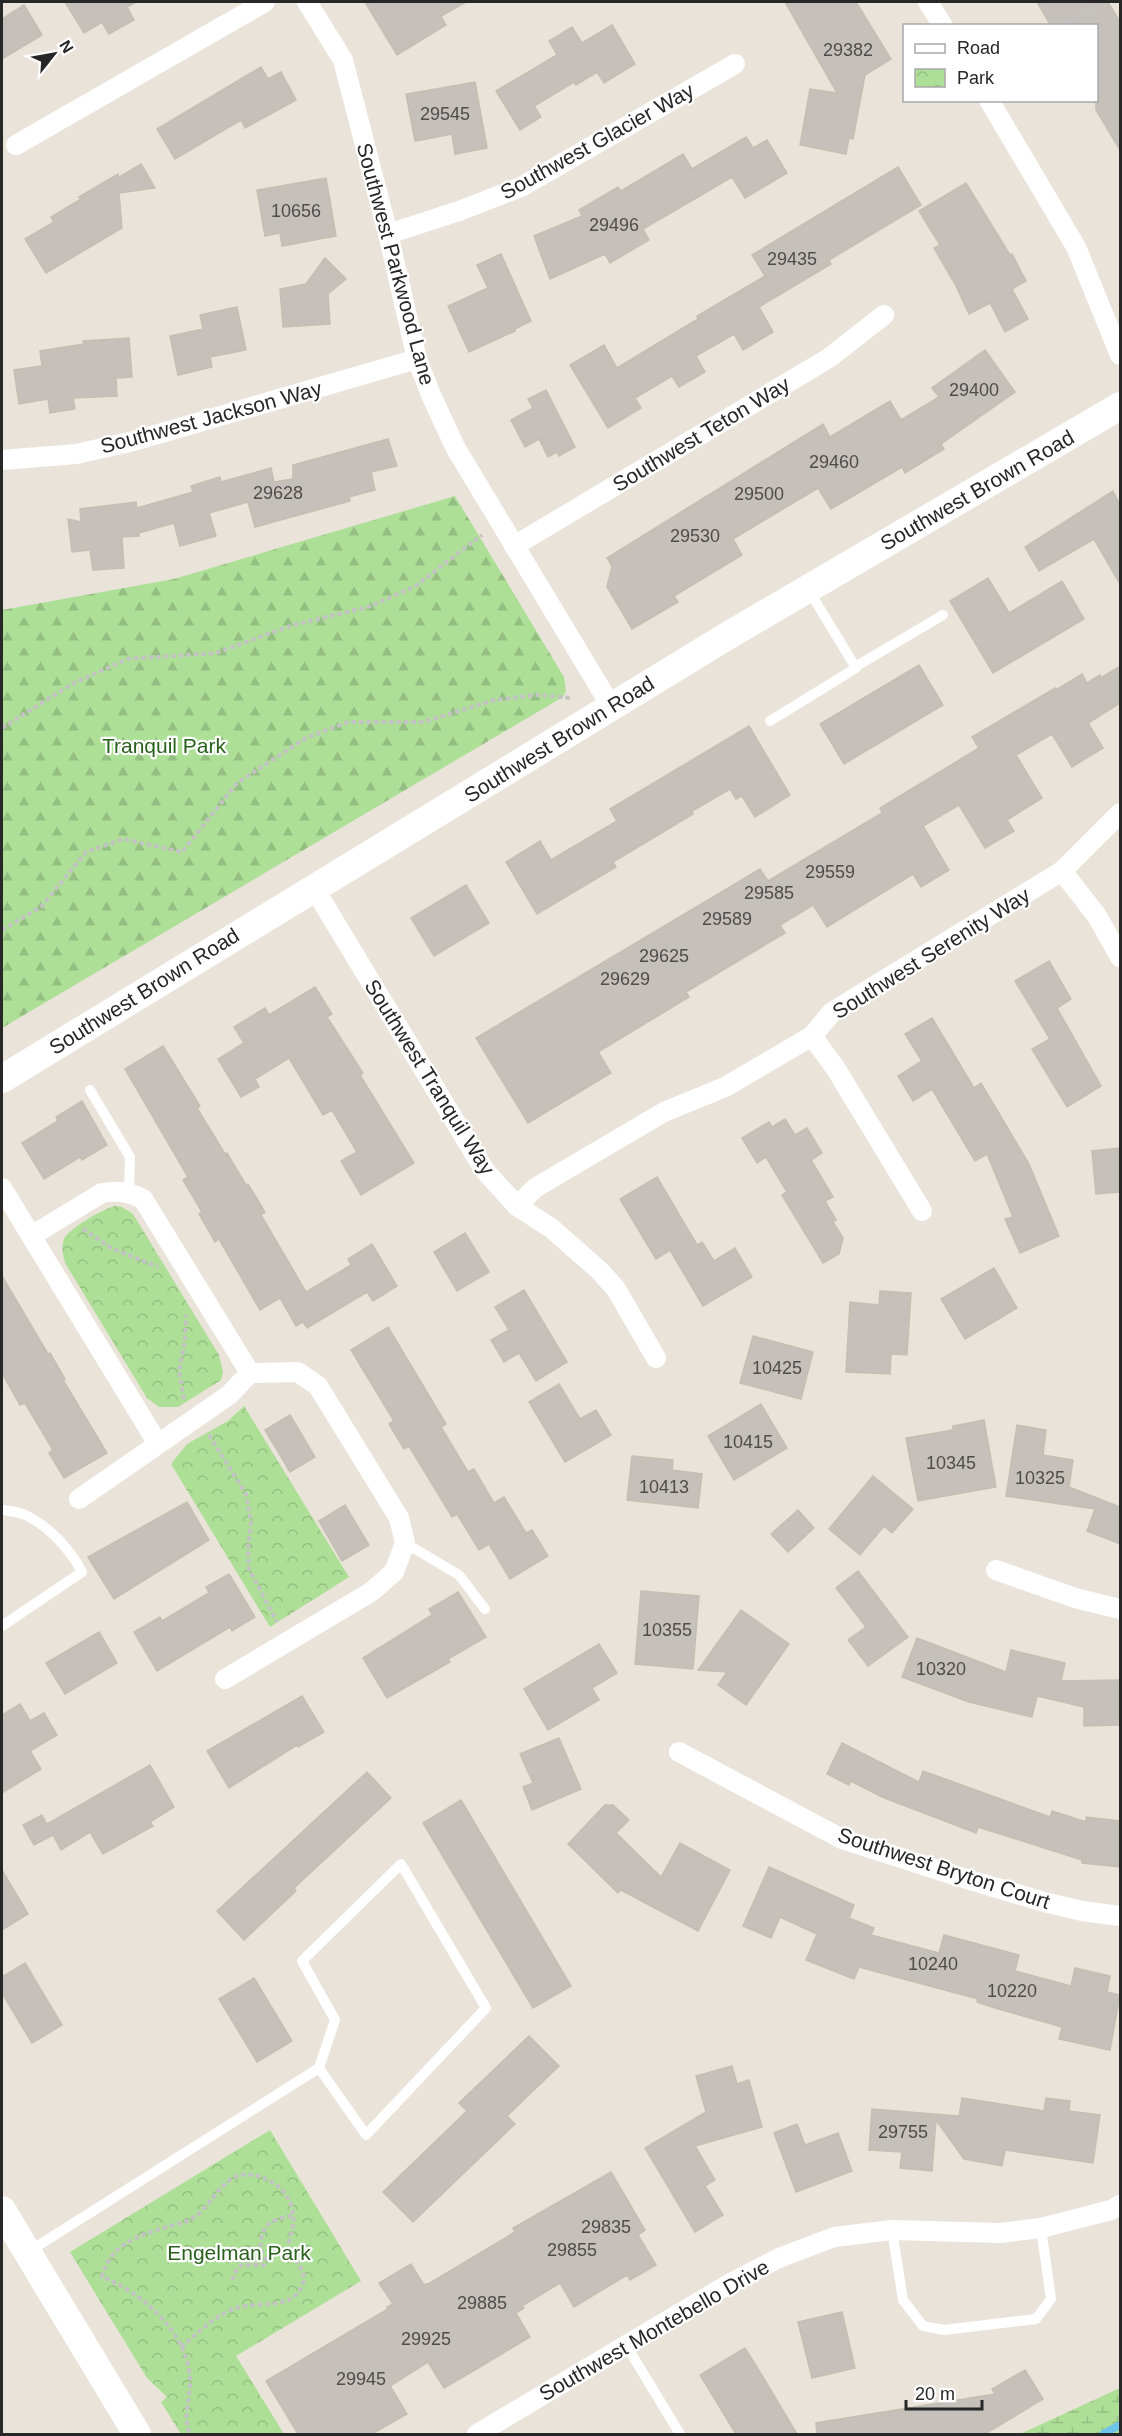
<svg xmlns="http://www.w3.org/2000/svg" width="1122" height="2436" font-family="Arial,sans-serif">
  <defs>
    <pattern id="forest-firs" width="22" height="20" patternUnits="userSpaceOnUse" patternTransform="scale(1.5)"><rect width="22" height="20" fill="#addf97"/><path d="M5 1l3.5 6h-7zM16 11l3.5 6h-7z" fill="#95bf82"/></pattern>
    <pattern id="wetland-marsh" width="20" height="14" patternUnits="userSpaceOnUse" patternTransform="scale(1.5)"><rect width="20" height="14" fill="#addf97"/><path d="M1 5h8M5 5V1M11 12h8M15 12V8" fill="none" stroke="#95bf82"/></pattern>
    <pattern id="park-crowns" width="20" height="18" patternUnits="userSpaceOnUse" patternTransform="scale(1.5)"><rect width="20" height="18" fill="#addf97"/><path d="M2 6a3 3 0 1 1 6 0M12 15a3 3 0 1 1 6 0" fill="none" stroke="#95bf82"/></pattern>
  </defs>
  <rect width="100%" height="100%" fill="#eae3d9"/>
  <path fill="url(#forest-firs)" d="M455 496 564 677 566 691 563 697 2 1028V610L174 579Z"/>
  <path fill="url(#wetland-marsh)" d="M1120 2388V2434H1020Z"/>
  <g fill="url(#park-crowns)">
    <path d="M115 1206 122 1207 133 1214 219 1355 223 1372 221 1380 178 1407H159L147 1398 65 1263C63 1255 61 1247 64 1239 69 1228 103 1209 115 1206Z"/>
    <path d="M244 1406 349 1577 270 1627 171 1464 187 1444 228 1421Z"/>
    <path d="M270 2130 361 2281 236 2356 284 2434H181L161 2402 167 2397 147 2378 70 2252Z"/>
  </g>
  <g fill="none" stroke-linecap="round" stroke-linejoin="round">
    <path stroke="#6fc5e9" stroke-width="8" d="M1103 2434 1120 2425"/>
  </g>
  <g fill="#c5c0b9" stroke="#c4bfb3" stroke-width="1.5">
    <path d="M65 2H136L127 7 134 20 109 34 102 22 84 33Z"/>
    <path d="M365 2H466L441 16 446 25 397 55Z"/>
    <path d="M785 2H856L891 59 865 75 853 139 849 138 846 154 800 145 810 89 837 93Z"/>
    <path d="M1037 2H1108L1120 22V150L1096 110V26H1051Z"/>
    <path d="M24 5 42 35 2 59V19Z"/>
    <path d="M612 25 635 64 604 83 597 72 576 85 574 82 534 106 541 117 520 130 496 91 557 55 549 41 572 27 582 43Z"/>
    <path d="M261 67 268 79 281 72 296 100 245 128 241 120 175 159 157 129Z"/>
    <path d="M475 82 487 148 455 154 452 134 415 141 406 94Z"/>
    <path d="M746 137 753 148 767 140 787 173 745 198 732 177 643 229 649 240 610 263 605 254 550 279 534 236 582 216 579 210 618 187 621 191 683 154 692 169Z"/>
    <path d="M141 164 155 188 119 193 122 228 46 273 25 239 54 222 51 217 81 199 79 197 118 174V178Z"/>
    <path d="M898 167 921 205 829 260 831 264 759 307 773 332 743 350 734 334 696 356 705 372 679 387 672 376 635 398 641 408 608 428 570 365 604 345 617 368 698 319 697 316 765 276 752 255Z"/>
    <path d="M326 178 336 236 282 246 280 233 265 236 257 190Z"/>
    <path d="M966 183 1010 255 1012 254 1026 281 1012 289 1028 319 1005 332 990 303 969 314 955 284 934 248 940 245 919 211Z"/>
    <path d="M501 254 531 321 515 329V331L469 352 448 306 488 288 477 265Z"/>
    <path d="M325 258 346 279 328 294 330 324 283 327 280 289 306 284Z"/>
    <path d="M237 307 246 350 210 357 212 367 178 375 170 336 203 329 200 315Z"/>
    <path d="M129 338 132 377 116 378 117 396 73 398 75 409 50 413 48 399 19 404 14 370 42 366 40 351 84 344 83 341Z"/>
    <path d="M985 350 1015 392 941 444 944 449 905 473 902 467 831 509 818 488 733 539 742 555 674 596 678 602 632 629 607 587 612 566 607 558 823 424 830 437 890 401 901 420 939 397 932 388Z"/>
    <path d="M546 390 575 447 559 456 557 452 548 457 539 439 525 447 511 420 533 408 528 399Z"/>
    <path d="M388 439 397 466 371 472 375 490 349 497 350 501 255 527 248 502 209 513 216 536 180 546 174 523 139 533V536L122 537 124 568 93 570 90 550 72 552 68 519 81 522 80 509 136 502 137 508 193 492 191 486 220 477 221 482 271 468 274 482 293 479V465Z"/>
    <path d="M1113 491 1120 505V584L1094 539 1039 571 1025 547Z"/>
    <path d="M988 578 1009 613 1062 581 1084 619 993 673 950 601Z"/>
    <path d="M919 665 943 705 844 764 820 724Z"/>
    <path d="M1120 666V703L1088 723 1103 748 1072 767 1052 734 1016 755 1042 798 1007 820 1014 831 985 848 959 805 923 826 949 870 921 887 913 874 827 927 813 905 780 925 785 933 686 992 689 997 598 1052 611 1073 528 1123 476 1038 760 869 768 881 882 813 880 808 979 748 972 737 1055 688 1056 690 1082 674 1087 683 1100 675 1101 678Z"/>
    <path d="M749 726 790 795 755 817 742 796 736 799 730 789 692 811 693 814 613 862 616 867 537 914 506 862 540 841 551 860 617 821 610 809Z"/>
    <path d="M466 885 489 923 434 956 411 918Z"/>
    <path d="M1049 961 1071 999 1057 1008 1101 1086 1067 1107 1032 1049 1050 1039 1015 981Z"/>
    <path d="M315 987 332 1014 327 1017 363 1073 360 1075 414 1163 361 1195 341 1161 357 1152 332 1110 323 1115 289 1058 255 1079 259 1087 241 1097 218 1059 244 1043 234 1027 265 1008 269 1015Z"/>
    <path d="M932 1018 974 1088 981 1083 1029 1164 1059 1236 1020 1253 1005 1219 1013 1217 987 1154 975 1161 932 1089 913 1101 898 1076 922 1061 905 1034Z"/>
    <path d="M163 1046 200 1106 197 1108 225 1154 227 1153 246 1185 248 1184 265 1212 261 1215 306 1292 351 1265 348 1259 372 1244 397 1286 373 1301 367 1292 307 1328 303 1322 296 1326 280 1298 260 1310 219 1239 215 1242 199 1214 202 1212 183 1180 188 1177 125 1069Z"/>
    <path d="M82 1101 107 1145 82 1160 80 1157 44 1179 22 1143 58 1121 56 1117Z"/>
    <path d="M785 1119 795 1135 807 1128 822 1153 811 1160 833 1197 825 1201 836 1220 833 1222 843 1238 839 1254 823 1263 782 1195 787 1192 766 1157 757 1163 742 1138 769 1122 772 1127Z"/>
    <path d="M1120 1148V1192L1096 1194 1092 1151Z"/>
    <path d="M657 1177 697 1245 702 1242 714 1261 735 1248 752 1277 703 1306 670 1250 656 1259 620 1199Z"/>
    <path d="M465 1233 489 1272 457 1291 434 1252Z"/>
    <path d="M994 1268 1017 1308 965 1339 941 1299Z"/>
    <path d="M2 1276 48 1354 50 1353 65 1379 63 1380 107 1453 64 1478 49 1453 53 1450 25 1403 20 1405 2 1373Z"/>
    <path d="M524 1290 567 1362 536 1381 519 1353 504 1362 491 1340 509 1330 495 1307Z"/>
    <path d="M880 1291 911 1293 907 1355 891 1354 890 1374 846 1372 850 1302 879 1305Z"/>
    <path d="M388 1327 446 1424 441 1427 468 1472 474 1469 494 1503 504 1497 526 1533 532 1530 548 1556 510 1579 489 1544 479 1550 457 1514 452 1517 409 1446 404 1449 389 1424 394 1421 351 1350Z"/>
    <path d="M753 1336 813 1352 801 1399 740 1383Z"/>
    <path d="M559 1384 580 1419 596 1410 611 1435 565 1462 529 1402Z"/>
    <path d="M761 1404 787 1448 734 1480 708 1436Z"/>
    <path d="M290 1415 315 1457 290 1472 265 1430Z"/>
    <path d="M984 1420 996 1487 918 1501 906 1438 953 1430V1426Z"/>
    <path d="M1017 1425 1046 1430 1043 1455 1073 1460 1069 1487 1120 1507V1544L1087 1531 1095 1509 1006 1496Z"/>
    <path d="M632 1456 673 1460 672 1470 702 1474 698 1508 627 1500Z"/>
    <path d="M873 1476 913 1509 892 1533 884 1526 860 1555 829 1529Z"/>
    <path d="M187 1502 209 1540 114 1599 88 1557Z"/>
    <path d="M345 1505 369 1545 342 1561 319 1521Z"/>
    <path d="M798 1510 814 1528 788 1552 771 1534Z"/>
    <path d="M858 1571 908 1637 868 1666 848 1640 866 1627 836 1588Z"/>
    <path d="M229 1574 255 1617 232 1631 230 1627 157 1671 134 1632 160 1617 162 1621 209 1593 206 1587Z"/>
    <path d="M641 1591 699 1596 693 1669 635 1664Z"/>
    <path d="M458 1592 486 1637 448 1659 450 1662 387 1698 363 1658 432 1615 429 1609Z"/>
    <path d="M741 1610 789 1644 746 1705 718 1685 727 1672 698 1670Z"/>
    <path d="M99 1632 117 1663 65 1694 46 1663Z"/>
    <path d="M917 1638 1006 1672 1011 1650 1065 1663 1061 1681 1120 1680V1725L1084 1726V1707L1037 1696 1032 1717 969 1702 902 1677Z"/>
    <path d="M599 1644 617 1673 592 1688 599 1700 548 1730 524 1689Z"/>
    <path d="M302 1696 324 1732 298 1747 297 1745 229 1788 207 1751Z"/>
    <path d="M20 1704 30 1721 44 1713 57 1735 30 1751 41 1769 2 1793V1715Z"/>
    <path d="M559 1738 581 1789 532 1810 523 1787 533 1783 520 1754Z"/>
    <path d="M842 1743 919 1782 923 1771 1050 1817 1052 1811 1086 1822V1817L1120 1821V1867L1082 1863V1860L978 1827 976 1833 882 1797 851 1781 849 1785 827 1774Z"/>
    <path d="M150 1765 174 1807 150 1822 153 1826 103 1854 90 1832 61 1850 53 1835 34 1845 23 1825 42 1815 50 1830 47 1824Z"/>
    <path d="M367 1772 391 1798 294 1888 296 1891 244 1940 217 1911Z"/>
    <path d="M461 1800 571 1986 533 2008 423 1823Z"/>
    <path d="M605 1805H613L629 1820 616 1833 661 1877 680 1843 730 1870 698 1931 621 1890 618 1893 568 1844Z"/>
    <path d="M769 1867 854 1905 849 1918 874 1928 871 1935 939 1953 944 1935 1019 1955 1015 1971 1071 1986 1075 1968 1110 1976 1107 1992 1120 1995 1110 2050 1059 2039 1062 2027 995 2008 977 2002 978 1999 859 1967 854 1979 806 1960 817 1934 780 1917 771 1938 743 1926Z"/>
    <path d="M2 1870 28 1914 2 1930Z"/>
    <path d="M25 1963 62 2025 32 2043 2 1993V1977Z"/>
    <path d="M254 1978 292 2041 257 2062 219 1999Z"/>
    <path d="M529 2036 559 2066 507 2116 515 2124 413 2222 383 2192 467 2111 459 2103Z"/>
    <path d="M732 2066 737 2084 749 2080 762 2127 695 2146 715 2180 705 2186 723 2215 695 2232 645 2148 706 2112 696 2076Z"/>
    <path d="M962 2098 1044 2111 1046 2098 1070 2101 1069 2111 1100 2115 1093 2163 1005 2150 1002 2166 964 2159 936 2120 932 2171 900 2168 902 2152 869 2150 872 2109 959 2116Z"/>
    <path d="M797 2124 805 2145 838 2133 852 2171 796 2192 774 2133Z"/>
    <path d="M611 2172 645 2230 638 2235 656 2265 630 2280 627 2275 574 2307 560 2283 522 2306 524 2308 516 2313 530 2337 480 2367 444 2388 428 2362 390 2386 407 2414 372 2434H298L266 2381 388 2309 387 2307 393 2304 379 2283 411 2264 424 2285 430 2283 515 2232 513 2228Z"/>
    <path d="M842 2312 855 2368 812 2378 798 2322Z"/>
    <path d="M745 2348 763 2377 797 2434H736L700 2375Z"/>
    <path d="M1025 2370 1043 2399 985 2434H817L816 2423 995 2394 992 2389Z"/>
  </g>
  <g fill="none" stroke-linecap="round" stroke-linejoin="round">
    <g stroke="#c3c3c3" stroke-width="4" stroke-dasharray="4.5 3" stroke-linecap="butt">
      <path d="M1062 26 1102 2"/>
      <path d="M2 728 72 684 127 659 216 653 293 625 368 607 414 587 482 535"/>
      <path d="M2 930 41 907 86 852 123 839 182 852 237 783 306 738 348 722H423L495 700 536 695 572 698"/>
      <path d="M83 1229 111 1248 158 1267"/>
      <path d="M184 1399 179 1371 185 1341 186 1315"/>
      <path d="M209 1435 246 1494 251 1522 248 1549 249 1569 277 1622"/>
      <path d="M232 2280 237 2269 242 2265H264L266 2259C258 2249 259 2232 270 2223 276 2219 286 2217 293 2215"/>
      <path d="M181 2347C200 2332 213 2316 236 2308 254 2302 285 2308 297 2294 316 2271 289 2262 289 2244 289 2238 292 2232 293 2226 296 2207 286 2189 270 2181 220 2155 217 2213 184 2222 152 2232 111 2238 102 2277 142 2292 188 2333 190 2379 191 2398 182 2416 190 2434"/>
    </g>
    <g stroke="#fff" stroke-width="10">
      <path d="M855 667 943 615"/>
      <path d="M770 721 856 668 808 589"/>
      <path d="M90 1090 130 1157 129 1192"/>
      <path d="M2 1510C10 1511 22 1512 29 1517 51 1528 71 1551 82 1572L2 1626"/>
      <path d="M405 1543 459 1575 485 1609"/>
      <path d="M892 2230 903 2300 923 2326 944 2330 1036 2319 1051 2299 1041 2228"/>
      <path d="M28 2252 319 2068 366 2135 486 2008 401 1864 302 1961 335 2020 319 2068"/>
      <path d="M626 2345 680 2434"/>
    </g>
    <g stroke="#fff" stroke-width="20">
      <path d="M307 2 343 60 388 234 417 359 431 395 455 447 611 706"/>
      <path d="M928 2 943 26"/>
      <path d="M989 100 1076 247 1120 355"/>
      <path d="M16 145 265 2"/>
      <path d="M388 234 459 211 521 187 735 64"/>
      <path d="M2 460 76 454 134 441 417 359"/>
      <path d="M514 546 829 358 884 315"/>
      <path d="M1062 871 1097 916 1120 957"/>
      <path d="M314 888 485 1171 517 1206 551 1228 600 1271 616 1289 656 1358"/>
      <path d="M812 1036 836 1069 922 1211"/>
      <path d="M2 1188 158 1444"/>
      <path d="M517 1206 535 1188 664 1112 725 1087 812 1036 832 1012 1062 871 1120 813"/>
      <path d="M31 1236 102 1193C118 1190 129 1192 143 1199L250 1373"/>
      <path d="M79 1499 229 1395 250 1373"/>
      <path d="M996 1570 1075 1598 1120 1609"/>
      <path d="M225 1679 371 1592 394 1572 405 1543 399 1518 318 1386 298 1372 250 1373"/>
      <path d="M679 1752 842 1839 960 1877 1044 1902 1082 1911 1120 1916"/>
      <path d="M477 2434 729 2284 779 2258 834 2237 892 2230 1000 2233 1041 2228 1111 2210 1120 2205"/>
    </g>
    <g stroke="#fff" stroke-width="28">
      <path d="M2 1079 729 635 1120 406"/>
      <path d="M2 2210 137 2434"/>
    </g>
  </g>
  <g text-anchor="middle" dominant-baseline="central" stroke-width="4.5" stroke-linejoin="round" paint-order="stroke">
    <g font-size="18" fill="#4e4d4c">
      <text x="848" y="50">29382</text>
      <text x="445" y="114">29545</text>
      <text x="296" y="211">10656</text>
      <text x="614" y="225">29496</text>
      <text x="792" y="259">29435</text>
      <text x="974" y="390">29400</text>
      <text x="834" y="462">29460</text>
      <text x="278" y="493">29628</text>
      <text x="759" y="494">29500</text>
      <text x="695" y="536">29530</text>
      <text x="830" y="872">29559</text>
      <text x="769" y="893">29585</text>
      <text x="727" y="919">29589</text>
      <text x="664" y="956">29625</text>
      <text x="625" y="979">29629</text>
      <text x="777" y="1368">10425</text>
      <text x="748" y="1442">10415</text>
      <text x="951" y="1463">10345</text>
      <text x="1040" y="1478">10325</text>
      <text x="664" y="1487">10413</text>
      <text x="667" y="1630">10355</text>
      <text x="941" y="1669">10320</text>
      <text x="933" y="1964">10240</text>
      <text x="1012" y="1991">10220</text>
      <text x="903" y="2132">29755</text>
      <text x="606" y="2227">29835</text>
      <text x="572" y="2250">29855</text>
      <text x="482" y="2303">29885</text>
      <text x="426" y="2339">29925</text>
      <text x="361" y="2379">29945</text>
    </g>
    <g font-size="21" fill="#272727" stroke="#fff">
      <text transform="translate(597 141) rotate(-29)">Southwest Glacier Way</text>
      <text transform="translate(396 264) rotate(75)">Southwest Parkwood Lane</text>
      <text transform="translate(211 417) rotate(-15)">Southwest Jackson Way</text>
      <text transform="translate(701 434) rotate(-31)">Southwest Teton Way</text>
      <text transform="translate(977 490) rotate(-30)">Southwest Brown Road</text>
      <text transform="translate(559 739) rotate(-32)">Southwest Brown Road</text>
      <text transform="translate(931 953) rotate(-32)">Southwest Serenity Way</text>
      <text transform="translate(144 991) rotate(-32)">Southwest Brown Road</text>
      <text transform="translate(430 1077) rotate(58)">Southwest Tranquil Way</text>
      <text transform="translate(944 1868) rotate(18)">Southwest Bryton Court</text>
      <text transform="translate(654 2330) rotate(-30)">Southwest Montebello Drive</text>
    </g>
    <g font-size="21" fill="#28601c" stroke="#fff">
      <text x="164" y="745">Tranquil Park</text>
      <text x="239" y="2252">Engelman Park</text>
    </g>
  </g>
  <rect width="1122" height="2436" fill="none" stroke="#272727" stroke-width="6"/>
  <rect x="903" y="24" width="195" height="78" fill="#ffffff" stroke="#a9a9a9" stroke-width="1.5"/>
  <rect x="915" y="44" width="30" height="9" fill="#ffffff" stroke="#a9a9a9" stroke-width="1.5"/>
  <text x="957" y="54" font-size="18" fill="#272727">Road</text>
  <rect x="915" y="69" width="30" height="18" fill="url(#park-crowns)" stroke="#a9a9a9" stroke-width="1.5"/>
  <text x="957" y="84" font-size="18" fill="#272727">Park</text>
  <g transform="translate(54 54) rotate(59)" stroke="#ffffff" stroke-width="4.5" paint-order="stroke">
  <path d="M0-4.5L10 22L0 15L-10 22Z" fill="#272727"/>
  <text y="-9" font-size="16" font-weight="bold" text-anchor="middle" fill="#272727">N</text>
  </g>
  <path d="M906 2400v9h76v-9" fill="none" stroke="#272727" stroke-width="3"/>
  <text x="915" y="2400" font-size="18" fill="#272727" stroke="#ffffff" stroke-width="4.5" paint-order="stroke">20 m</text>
</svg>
